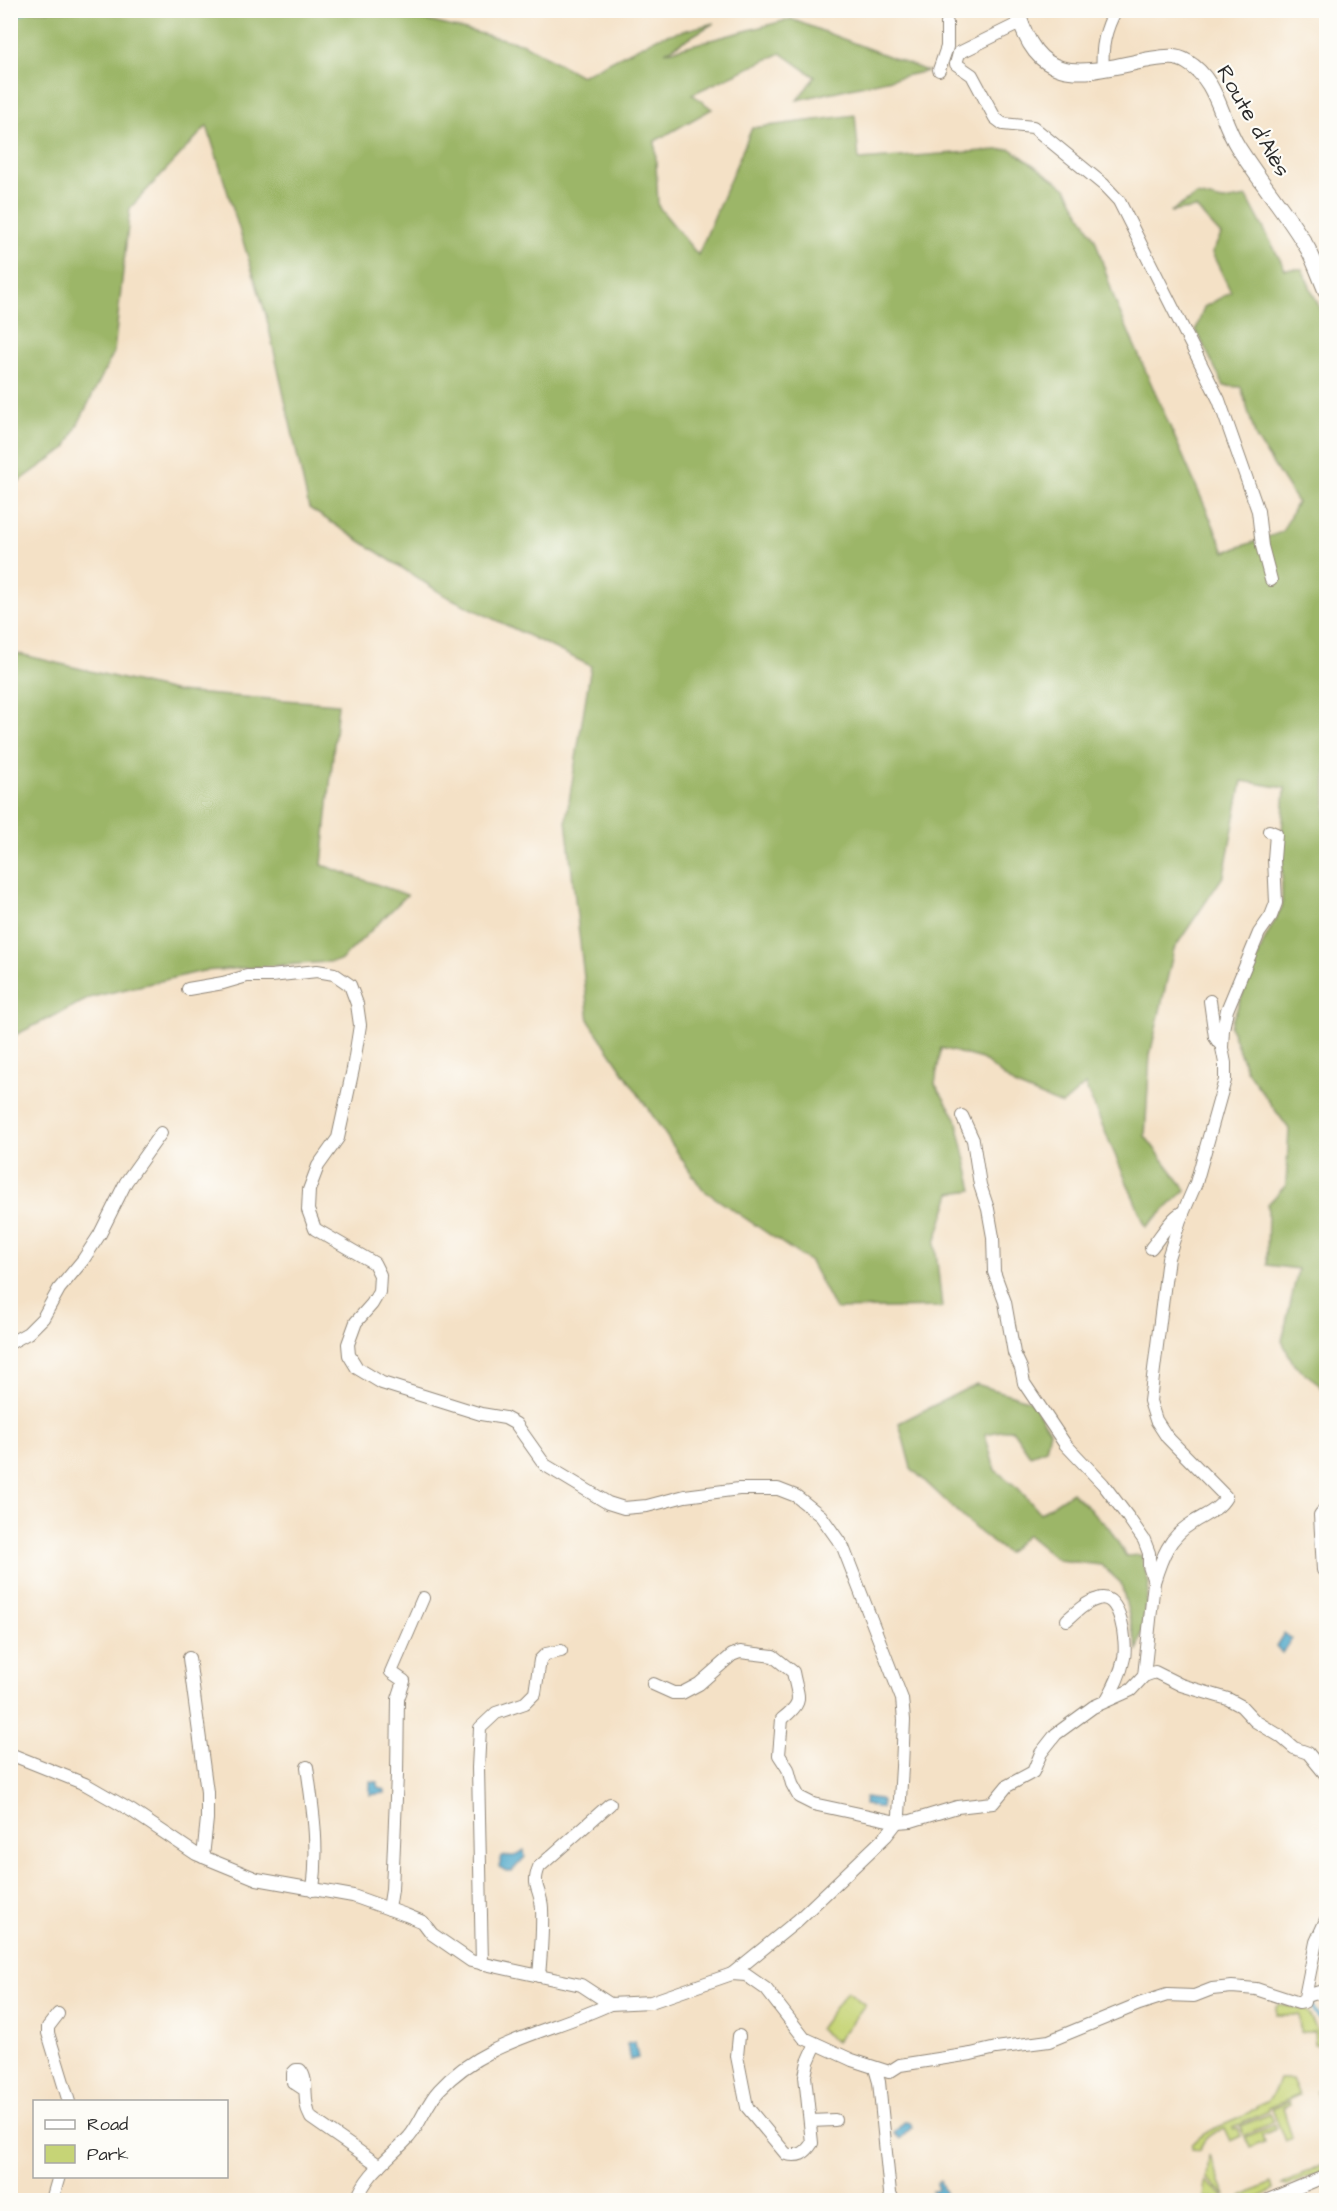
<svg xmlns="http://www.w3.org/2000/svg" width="1337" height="2211" font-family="'Architects Daughter',sans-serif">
  <rect width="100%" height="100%" fill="#fdfcf7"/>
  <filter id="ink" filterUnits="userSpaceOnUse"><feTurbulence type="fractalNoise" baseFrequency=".0167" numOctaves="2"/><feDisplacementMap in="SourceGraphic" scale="12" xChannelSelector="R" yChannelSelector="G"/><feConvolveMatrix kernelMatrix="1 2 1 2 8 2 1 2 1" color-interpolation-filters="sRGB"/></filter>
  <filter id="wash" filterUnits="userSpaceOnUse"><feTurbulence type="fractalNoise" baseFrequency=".008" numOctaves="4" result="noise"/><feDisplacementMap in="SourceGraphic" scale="24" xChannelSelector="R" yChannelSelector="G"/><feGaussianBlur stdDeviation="1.35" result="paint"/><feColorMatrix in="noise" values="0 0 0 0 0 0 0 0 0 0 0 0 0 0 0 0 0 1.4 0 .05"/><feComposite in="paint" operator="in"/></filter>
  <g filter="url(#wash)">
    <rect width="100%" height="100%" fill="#f4e1c6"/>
    <g fill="#c6d476" stroke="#788050" stroke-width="1.5">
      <path d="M847 1991 865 2005 836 2042 819 2029Z"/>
      <path d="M1280 2004 1307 2011 1326 2047V2116L1317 2093V2090H1323L1322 2045 1315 2044 1314 2032H1300L1299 2015H1276V2007Z"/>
      <path d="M1279 2079H1292L1299 2095 1269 2108V2111L1233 2127 1234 2129 1238 2128 1241 2136 1230 2141 1224 2128C1213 2133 1203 2137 1200 2150L1192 2149V2145C1206 2128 1223 2126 1242 2117 1251 2113 1257 2104 1267 2102L1275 2090Z"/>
      <path d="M1289 2102 1290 2105 1283 2108 1292 2138 1285 2141 1272 2109Z"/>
      <path d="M1270 2114 1274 2122 1244 2135 1240 2126Z"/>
      <path d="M1275 2125 1276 2129 1262 2135 1264 2142 1250 2148 1245 2137Z"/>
      <path d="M1209 2155 1226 2196 1207 2178Z"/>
      <path d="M1326 2162V2169L1288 2186 1282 2185Z"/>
      <path d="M1206 2181 1223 2196 1222 2199 1204 2198Z"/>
      <path d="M1271 2183 1273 2189C1262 2199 1252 2200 1236 2200Z"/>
    </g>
    <g fill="#9cb667" stroke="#647049" stroke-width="1.5">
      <path d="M11 11H400L395 13 524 44 581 76 659 37 714 23 665 52 791 19 927 71 797 100 815 77 781 53 692 94 712 109 655 141 658 206 698 255 752 128 855 115 859 160 1011 149 1066 188 1095 239 1115 301 1225 552 1282 532 1297 502 1256 438 1241 387 1224 386 1196 330 1204 307 1231 292 1212 253 1221 235 1196 208 1170 212 1197 195 1223 201 1247 197 1285 269H1302L1326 322V1042L1324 1052 1326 1077V1393L1318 1383 1294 1365 1282 1341 1298 1269 1267 1265 1268 1204 1286 1185 1289 1129 1246 1070 1230 1026 1265 939 1282 907V833L1285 788 1242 781 1224 875 1174 949 1150 1055 1145 1136 1186 1190 1146 1227 1085 1085 1062 1105 1014 1085 982 1059 941 1048 935 1084 956 1118 973 1190 951 1193 935 1243 942 1307 835 1309 810 1262 702 1189 589 1021 566 820 591 666 444 595 309 508 266 315 207 126 130 208 114 352 66 448 11 487Z"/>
      <path d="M11 652 177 692 338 704 322 865 407 895 340 961 203 971 92 997 11 1037Z"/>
      <path d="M976 1384 1031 1401 1050 1431 1046 1449 1030 1455 1012 1429 985 1434 995 1470 1018 1488 1040 1513 1072 1492 1110 1529 1126 1556 1141 1555 1149 1584 1138 1652 1121 1583 1101 1565 1058 1560 1027 1535 1007 1553 980 1533 911 1468 899 1423Z"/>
    </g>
    <g fill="#4aa5c8" stroke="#3a687a" stroke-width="1.5">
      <path d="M1284 1633 1292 1639 1282 1653 1276 1646Z"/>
      <path d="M370 1781 377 1782 379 1787 385 1790V1793L370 1795Z"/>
      <path d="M865 1797 880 1799 882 1802 881 1808 864 1805Z"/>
      <path d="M524 1850 525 1857 512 1871H506L499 1867 502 1856H515Z"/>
      <path d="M635 2042 638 2058 630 2060 627 2044Z"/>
      <path d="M905 2121 910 2122 912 2127 900 2139 894 2133Z"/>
      <path d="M940 2181 947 2197 936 2200 937 2197 932 2191 938 2189 937 2183Z"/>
    </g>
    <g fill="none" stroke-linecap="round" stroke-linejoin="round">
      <g stroke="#4aa5c8" stroke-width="3">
        <path d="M10 19 30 10"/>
        <path d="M1312 1999C1311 2010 1318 2019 1326 2023"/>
      </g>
    </g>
  </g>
  <g filter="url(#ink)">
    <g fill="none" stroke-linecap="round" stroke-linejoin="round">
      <defs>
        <g id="minor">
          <path d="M1020 23 959 53 956 64 972 75 995 118 1003 124 1033 127 1104 185 1119 201 1219 400 1258 511 1262 546 1271 580"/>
          <path d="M1103 69C1101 48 1105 29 1116 10"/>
          <path d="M939 70 947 47V23"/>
          <path d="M188 989 223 983 247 976H271L317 971 334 974 350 985 357 1004 360 1025 353 1069 338 1138 318 1166 309 1190 308 1210 315 1229 374 1263 380 1275 379 1292 372 1304 356 1322 348 1344 349 1355 357 1368 382 1383 481 1414 505 1418 516 1424 545 1465 608 1503 624 1508 647 1506 685 1496 739 1489H778L796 1496 821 1516 843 1547 902 1699 904 1720 902 1767 899 1815 897 1822 886 1836 797 1921 732 1974"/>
          <path d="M1210 1001 1215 1037 1219 1043"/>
          <path d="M962 1116 973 1140 980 1185 988 1209 993 1237 994 1272 1005 1302 1014 1353 1021 1368 1024 1383 1065 1444 1103 1484 1128 1517 1144 1540 1149 1553V1566L1154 1582 1144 1676"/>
          <path d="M1151 1248C1160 1238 1170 1219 1181 1213"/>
          <path d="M10 1343 28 1333 43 1318 59 1289 83 1260 100 1234 126 1182 161 1133"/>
          <path d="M1323 1570 1320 1515 1326 1507"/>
          <path d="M1154 1582C1162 1557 1169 1537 1192 1523 1204 1515 1219 1510 1226 1497L1167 1437 1156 1420 1150 1401 1168 1258 1180 1220 1196 1183 1225 1080V1063L1222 1048 1223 1029 1227 1010 1259 933 1271 916 1276 903 1274 859 1276 834 1269 831"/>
          <path d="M1067 1620C1076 1612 1086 1602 1098 1599 1121 1591 1127 1643 1124 1658 1121 1674 1114 1687 1106 1701"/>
          <path d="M189 1658 207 1792V1819L203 1857"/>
          <path d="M653 1684 673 1693H682L699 1684 732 1655 740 1652 773 1656 793 1672C798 1699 805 1701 782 1719L779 1755 788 1769 792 1784 799 1797 813 1804 897 1822 911 1821 957 1807 993 1803 1007 1786 1033 1772 1041 1753 1056 1734 1093 1707 1131 1690 1144 1676 1155 1672 1181 1685 1228 1699 1241 1706 1255 1721 1280 1736 1294 1748 1308 1753 1326 1775"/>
          <path d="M10 1754 85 1784 132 1811 196 1854 257 1879 353 1896 406 1915 423 1922 432 1934 471 1961 581 1985 610 2004 651 2002 732 1974 746 1975 766 1989 804 2038 852 2060 889 2072 900 2065 971 2054 996 2048 1049 2041 1139 2004 1167 1995 1194 1996 1212 1989 1232 1987 1256 1989 1299 2003 1304 2002 1316 1942 1326 1920"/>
          <path d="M307 1767C313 1810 319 1846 313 1890"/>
          <path d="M389 1909 392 1890 397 1775 398 1699 404 1681 391 1672 423 1598"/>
          <path d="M482 1964 478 1768 480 1728 496 1713 525 1703 535 1693 540 1660 546 1654 561 1651"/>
          <path d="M539 1976C541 1953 543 1931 542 1908 541 1889 531 1887 539 1867L610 1804"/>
          <path d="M1306 1996 1326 1990"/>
          <path d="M58 2014 48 2027V2033L69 2102"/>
          <path d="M739 2036 737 2056 747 2107 786 2154C799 2157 805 2154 812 2143L805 2076 808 2062 816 2044"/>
          <path d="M875 2068 879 2082 890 2193 893 2200"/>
          <path d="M305 2090 293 2082V2073L296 2070H300C310 2081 301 2101 311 2118L380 2166"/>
          <path d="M810 2121 835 2120"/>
          <path d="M52 2200 59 2176"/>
          <path d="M357 2200C365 2174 391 2157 409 2137 421 2123 426 2104 439 2090 485 2040 551 2032 610 2004"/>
          <path d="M1268 2200 1326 2176"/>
        </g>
        <path id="major" d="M1017 10C1038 90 1084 73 1147 60 1160 58 1175 54 1187 62 1218 80 1220 119 1238 147 1260 182 1287 213 1308 249 1315 262 1320 277 1326 291"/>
      </defs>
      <use href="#minor" stroke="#908678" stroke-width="14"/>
      <use href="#major" stroke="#908678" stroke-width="17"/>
      <use href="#minor" stroke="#fff" stroke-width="12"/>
      <use href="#major" stroke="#fff" stroke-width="15"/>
    </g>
  </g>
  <g text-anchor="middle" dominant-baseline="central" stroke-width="4.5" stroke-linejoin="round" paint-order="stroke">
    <g font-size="22" fill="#2b2b2b" stroke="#fdfcf7">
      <text transform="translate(1253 121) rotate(60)">Route d'Alès</text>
    </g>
  </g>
  <rect width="1337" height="2211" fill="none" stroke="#fdfcf7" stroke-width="36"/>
  <rect x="33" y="2100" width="195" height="78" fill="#fdfcf7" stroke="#a9a8a5" stroke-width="1.5"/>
  <rect x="45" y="2120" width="30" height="9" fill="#ffffff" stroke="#a9a8a5" stroke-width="1.5"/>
  <text x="87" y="2130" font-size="18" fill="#2b2b2b">Road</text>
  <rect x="45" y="2145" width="30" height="18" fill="#c6d476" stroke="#a9a8a5" stroke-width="1.5"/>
  <text x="87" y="2160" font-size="18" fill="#2b2b2b">Park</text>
</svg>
